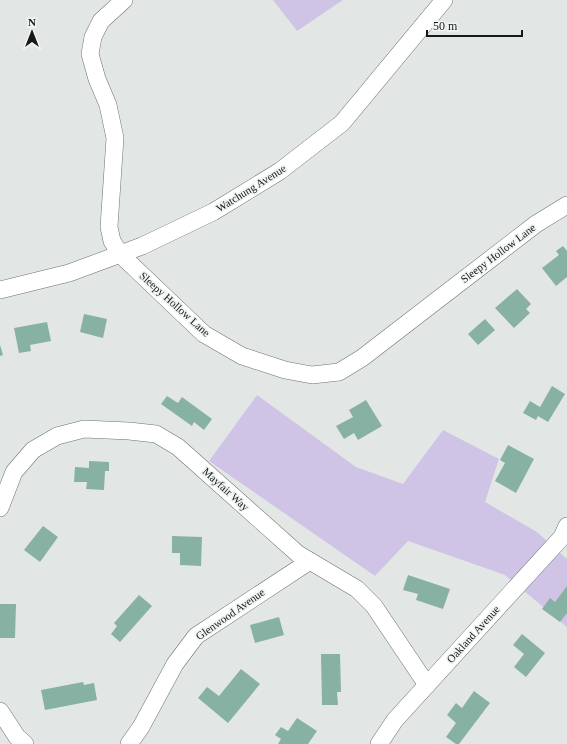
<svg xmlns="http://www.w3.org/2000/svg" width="567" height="744" font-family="'Times New Roman',serif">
  <rect width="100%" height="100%" fill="#e2e7e5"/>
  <g fill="#d0c4e6">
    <path d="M273 0H343L297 31Z"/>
    <path d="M257 395 356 467 403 484 443 430 499 459 485 502 537 532 567 559V627L505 575 408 541 375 576 209 461Z"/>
  </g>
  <g fill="#87b1a3">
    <path d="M563 246 567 251V277L556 286 542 268 559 255 556 251Z"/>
    <path d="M517 289 531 304 526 309 530 313 514 328 495 308Z"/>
    <path d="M84 314 107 319 103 338 80 332Z"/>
    <path d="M485 319 495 330 478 345 468 334Z"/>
    <path d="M47 322 51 341 30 345 31 351 19 353 14 328Z"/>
    <path d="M0 345 3 355 0 356Z"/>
    <path d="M552 386 565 394 548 422 538 416 536 420 523 413 530 401 540 407Z"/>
    <path d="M167 396 178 403 182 397 212 419 204 430 194 422 192 426 161 404Z"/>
    <path d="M366 400 382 426 358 440 354 433 344 439 336 426 353 417 349 410Z"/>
    <path d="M508 445 534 459 516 493 495 481 505 463 500 460Z"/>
    <path d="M89 461 109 462V471H105L104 490 86 489 87 482H74L75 467 89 468Z"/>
    <path d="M43 526 58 537 40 562 24 550Z"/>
    <path d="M172 536 202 537 201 566 180 565V553H172Z"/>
    <path d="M408 575 450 589 443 609 416 600 418 594 403 590Z"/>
    <path d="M567 586V613L560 622 542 609 550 598 555 602Z"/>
    <path d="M139 595 152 606 120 642 111 634 117 626 114 623Z"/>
    <path d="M0 604H16L15 638H0Z"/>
    <path d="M279 617 284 635 255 643 250 625Z"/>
    <path d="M522 634 545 653 526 677 514 667 524 654 513 645Z"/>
    <path d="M321 654H340L341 692H337L338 705H322Z"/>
    <path d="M241 669 260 684 228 723 198 698 207 687 219 696Z"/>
    <path d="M83 682 84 685 94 683 97 700 45 710 41 690Z"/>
    <path d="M474 691 490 703 459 744H456L446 737 456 723 447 715 456 703 462 708Z"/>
    <path d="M297 718 317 731 308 744H278L281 739 275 735 281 727 288 731Z"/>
  </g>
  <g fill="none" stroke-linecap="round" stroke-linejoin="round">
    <defs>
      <g id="minor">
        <path d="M124 0 101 21 93 37 90 54 97 79 108 105 115 138 109 227 112 241 120 254 204 334 242 356 285 370 312 375 339 372 362 358 536 224 567 205"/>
        <path d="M0 290 69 273 142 246 213 212 280 171 342 123 444 0"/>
        <path d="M0 508 14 472 33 450 57 436 84 429 129 431 156 434 178 447 298 554 357 589 374 606 427 685"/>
        <path d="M0 711 17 737 25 744"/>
        <path d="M129 744 141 727 175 664 196 636 310 561"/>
        <path d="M379 744 395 720 562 537 567 526"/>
      </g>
    </defs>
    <use href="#minor" stroke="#6d716f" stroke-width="18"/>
    <use href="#minor" stroke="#fff" stroke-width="17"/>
  </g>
  <g text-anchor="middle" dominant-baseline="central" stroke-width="3.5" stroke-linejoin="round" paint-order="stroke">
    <g font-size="11" fill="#171918" stroke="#f0f4f2">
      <text transform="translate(251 188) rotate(-32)">Watchung Avenue</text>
      <text transform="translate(498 253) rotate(-37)">Sleepy Hollow Lane</text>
      <text transform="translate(175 304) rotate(42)">Sleepy Hollow Lane</text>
      <text transform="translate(226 489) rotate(42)">Mayfair Way</text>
      <text transform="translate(230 614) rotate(-35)">Glenwood Avenue</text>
      <text transform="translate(473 634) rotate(-48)">Oakland Avenue</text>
    </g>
  </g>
  <g transform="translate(32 32)" stroke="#f0f4f2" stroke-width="3" paint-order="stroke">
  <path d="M0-3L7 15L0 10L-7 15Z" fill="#171918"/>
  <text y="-6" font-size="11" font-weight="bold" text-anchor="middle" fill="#171918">N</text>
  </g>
  <path d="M427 30v6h95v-6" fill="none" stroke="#171918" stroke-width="2"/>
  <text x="433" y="30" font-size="12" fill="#171918" stroke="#f0f4f2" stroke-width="3" paint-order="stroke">50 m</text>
</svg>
